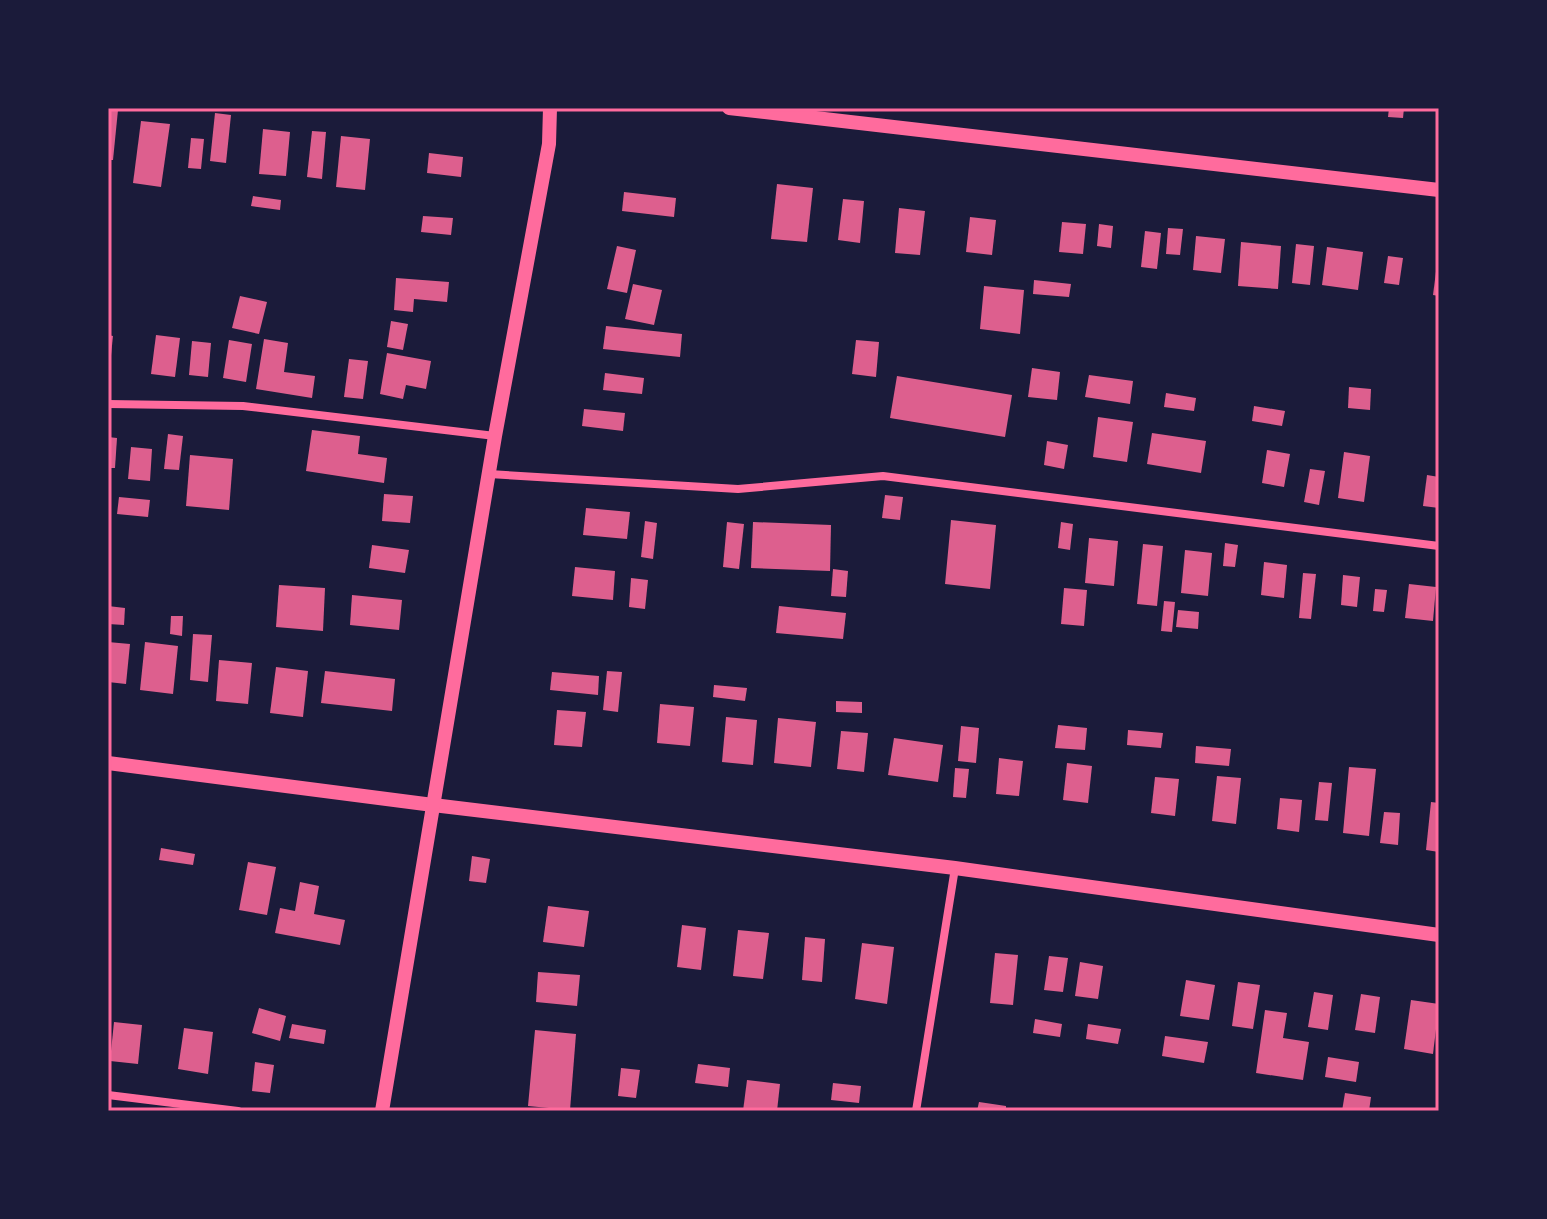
<svg xmlns="http://www.w3.org/2000/svg" width="1547" height="1219" font-family="Helvetica,sans-serif">
  <rect width="100%" height="100%" fill="#1b1b3a"/>
  <g fill="#dd5f8e">
    <path d="M1389 108H1404L1403 118 1388 117Z"/>
    <path d="M108 109 118 110 113 160H108Z"/>
    <path d="M215 113 231 115 226 163 210 161Z"/>
    <path d="M141 121 170 124 161 187 133 183Z"/>
    <path d="M263 129 290 132 286 176 259 174Z"/>
    <path d="M312 131 326 132 322 179 307 177Z"/>
    <path d="M341 136 370 139 365 190 336 187Z"/>
    <path d="M191 138 204 139 201 169 188 168Z"/>
    <path d="M429 153 463 157 461 177 427 173Z"/>
    <path d="M777 184 813 188 807 242 771 239Z"/>
    <path d="M624 192 676 198 674 217 622 211Z"/>
    <path d="M253 196 281 200 280 210 251 206Z"/>
    <path d="M843 199 864 201 860 243 838 240Z"/>
    <path d="M899 208 925 211 920 255 895 253Z"/>
    <path d="M423 216 453 218 451 235 421 232Z"/>
    <path d="M970 217 996 220 992 255 966 252Z"/>
    <path d="M1062 222 1086 224 1083 254 1059 252Z"/>
    <path d="M1099 224 1113 226 1111 248 1097 246Z"/>
    <path d="M1168 228 1183 229 1180 255 1166 254Z"/>
    <path d="M1145 231 1161 233 1157 269 1141 267Z"/>
    <path d="M1196 236 1225 239 1221 273 1193 270Z"/>
    <path d="M1241 242 1281 246 1278 289 1238 286Z"/>
    <path d="M1296 244 1314 246 1310 285 1292 283Z"/>
    <path d="M617 246 636 250 627 293 607 289Z"/>
    <path d="M1327 247 1363 252 1358 290 1322 285Z"/>
    <path d="M1388 256 1403 258 1399 285 1384 283Z"/>
    <path d="M1437 264H1439V296L1433 295Z"/>
    <path d="M396 278 449 282 447 302 414 299 413 312 394 310Z"/>
    <path d="M1034 280 1071 284 1069 297 1033 294Z"/>
    <path d="M633 284 662 290 654 325 625 319Z"/>
    <path d="M984 286 1024 290 1020 334 980 329Z"/>
    <path d="M240 296 267 302 259 334 232 328Z"/>
    <path d="M391 321 408 324 403 350 387 347Z"/>
    <path d="M606 326 682 334 680 357 603 349Z"/>
    <path d="M108 335 113 336 110 365H108Z"/>
    <path d="M156 335 180 338 175 377 151 374Z"/>
    <path d="M264 339 288 343 284 372 315 376 312 398 256 389Z"/>
    <path d="M229 340 252 344 246 382 223 378Z"/>
    <path d="M856 340 879 342 876 377 852 374Z"/>
    <path d="M192 341 211 343 208 377 189 375Z"/>
    <path d="M387 353 431 361 426 389 406 385 403 399 380 394Z"/>
    <path d="M349 359 368 361 363 399 344 397Z"/>
    <path d="M1032 368 1060 372 1057 400 1028 397Z"/>
    <path d="M605 373 644 378 642 394 603 390Z"/>
    <path d="M1089 375 1133 381 1130 404 1085 397Z"/>
    <path d="M897 376 1012 395 1005 437 890 418Z"/>
    <path d="M1349 387 1371 389 1370 410 1348 408Z"/>
    <path d="M1166 393 1196 398 1194 411 1164 407Z"/>
    <path d="M1254 406 1285 411 1282 426 1252 421Z"/>
    <path d="M584 409 625 413 623 431 582 426Z"/>
    <path d="M1098 417 1133 422 1127 462 1093 457Z"/>
    <path d="M312 430 360 436 358 454 387 458 384 483 306 471Z"/>
    <path d="M1152 433 1206 441 1201 473 1147 464Z"/>
    <path d="M168 434 183 436 179 470 164 469Z"/>
    <path d="M108 437 117 438 115 468H108Z"/>
    <path d="M1047 441 1068 445 1064 469 1044 465Z"/>
    <path d="M131 447 152 449 150 481 128 479Z"/>
    <path d="M1267 450 1290 454 1284 487 1262 483Z"/>
    <path d="M1344 452 1370 456 1364 502 1338 498Z"/>
    <path d="M190 455 233 459 229 510 186 506Z"/>
    <path d="M1310 469 1325 471 1319 505 1304 502Z"/>
    <path d="M1427 475 1439 477V508L1423 506Z"/>
    <path d="M384 494 413 496 410 523 382 521Z"/>
    <path d="M885 495 903 497 900 520 882 518Z"/>
    <path d="M119 497 150 500 148 517 117 514Z"/>
    <path d="M586 508 630 512 627 539 583 535Z"/>
    <path d="M951 520 996 525 990 589 945 584Z"/>
    <path d="M645 521 657 523 653 559 641 557Z"/>
    <path d="M727 522 744 524 739 569 723 567Z"/>
    <path d="M753 522 831 525 830 571 751 568Z"/>
    <path d="M1061 522 1073 524 1070 550 1058 548Z"/>
    <path d="M1089 538 1118 541 1114 586 1085 583Z"/>
    <path d="M1225 543 1238 545 1235 567 1223 566Z"/>
    <path d="M1143 544 1163 546 1157 606 1137 604Z"/>
    <path d="M372 545 409 550 405 573 369 568Z"/>
    <path d="M1185 550 1212 553 1208 596 1181 593Z"/>
    <path d="M1264 562 1287 565 1284 598 1261 595Z"/>
    <path d="M575 567 615 571 613 600 572 596Z"/>
    <path d="M833 569 848 571 846 597 831 596Z"/>
    <path d="M1303 573 1316 574 1311 619 1299 618Z"/>
    <path d="M1343 575 1360 577 1357 607 1341 605Z"/>
    <path d="M631 578 648 580 645 609 629 607Z"/>
    <path d="M1409 584 1436 587 1433 621 1405 618Z"/>
    <path d="M279 585 325 588 323 631 276 627Z"/>
    <path d="M1064 588 1087 590 1084 626 1061 624Z"/>
    <path d="M1375 589 1387 590 1384 612 1373 611Z"/>
    <path d="M352 595 402 600 399 630 350 625Z"/>
    <path d="M1164 601 1175 602 1172 632 1161 631Z"/>
    <path d="M108 606 125 608 124 625 108 624Z"/>
    <path d="M779 606 846 613 843 639 776 633Z"/>
    <path d="M1178 610 1199 612 1198 629 1176 627Z"/>
    <path d="M171 616H183L182 636 170 634Z"/>
    <path d="M193 634 212 635 208 682 190 680Z"/>
    <path d="M108 642 130 644 126 684 108 682Z"/>
    <path d="M145 642 178 646 173 694 140 690Z"/>
    <path d="M219 660 252 663 248 704 216 701Z"/>
    <path d="M276 667 308 671 303 717 270 713Z"/>
    <path d="M325 671 395 679 392 711 321 703Z"/>
    <path d="M607 671 622 672 618 712 603 710Z"/>
    <path d="M552 672 599 676 598 695 550 690Z"/>
    <path d="M714 685 747 688 745 701 713 697Z"/>
    <path d="M836 701 862 702V713L836 712Z"/>
    <path d="M660 704 694 707 690 746 657 743Z"/>
    <path d="M557 710 586 712 582 747 554 745Z"/>
    <path d="M726 717 757 720 753 765 722 762Z"/>
    <path d="M778 718 816 722 811 767 774 763Z"/>
    <path d="M1058 725 1087 728 1085 750 1055 748Z"/>
    <path d="M961 726 979 728 976 763 958 761Z"/>
    <path d="M1128 730 1163 733 1161 748 1127 745Z"/>
    <path d="M841 731 868 733 864 772 837 769Z"/>
    <path d="M894 738 943 745 938 782 888 775Z"/>
    <path d="M1196 746 1231 749 1229 766 1195 763Z"/>
    <path d="M999 758 1023 761 1019 796 996 794Z"/>
    <path d="M1067 763 1092 766 1088 803 1063 800Z"/>
    <path d="M1349 767 1376 769 1369 836 1343 833Z"/>
    <path d="M955 768 969 769 966 798 953 797Z"/>
    <path d="M1217 776 1241 778 1236 824 1212 821Z"/>
    <path d="M1155 777 1179 779 1175 816 1151 813Z"/>
    <path d="M1319 782 1332 783 1328 821 1315 820Z"/>
    <path d="M1280 798 1302 800 1299 832 1277 829Z"/>
    <path d="M1431 802 1439 803V852L1426 850Z"/>
    <path d="M1384 812 1400 813 1398 845 1380 843Z"/>
    <path d="M161 848 195 854 193 865 159 860Z"/>
    <path d="M472 856 490 859 486 883 469 881Z"/>
    <path d="M248 862 276 867 267 915 239 910Z"/>
    <path d="M300 882 319 886 314 914 345 920 340 945 275 933 280 908 295 911Z"/>
    <path d="M548 906 589 911 584 947 543 942Z"/>
    <path d="M682 925 706 928 701 970 677 967Z"/>
    <path d="M738 930 769 933 763 979 733 976Z"/>
    <path d="M805 937 825 939 822 982 802 980Z"/>
    <path d="M862 943 894 947 887 1004 855 999Z"/>
    <path d="M995 953 1018 955 1013 1005 990 1003Z"/>
    <path d="M1049 956 1068 958 1063 992 1044 990Z"/>
    <path d="M1080 962 1103 966 1098 999 1075 996Z"/>
    <path d="M538 972 580 975 577 1006 536 1002Z"/>
    <path d="M1186 980 1215 985 1209 1020 1180 1016Z"/>
    <path d="M1238 982 1260 985 1253 1029 1232 1026Z"/>
    <path d="M1314 992 1333 995 1328 1030 1308 1027Z"/>
    <path d="M1361 994 1380 997 1375 1033 1355 1030Z"/>
    <path d="M1411 1000 1439 1004 1433 1054 1404 1049Z"/>
    <path d="M259 1008 286 1016 280 1041 252 1033Z"/>
    <path d="M1265 1010 1287 1013 1283 1038 1309 1042 1303 1080 1256 1073Z"/>
    <path d="M1035 1019 1062 1024 1060 1037 1033 1033Z"/>
    <path d="M114 1022 142 1025 138 1064 110 1061Z"/>
    <path d="M292 1024 326 1030 324 1044 289 1038Z"/>
    <path d="M1088 1024 1121 1029 1118 1044 1086 1039Z"/>
    <path d="M184 1028 213 1032 208 1074 178 1069Z"/>
    <path d="M535 1030 576 1034 570 1110 528 1106Z"/>
    <path d="M1165 1036 1208 1042 1204 1063 1162 1056Z"/>
    <path d="M1328 1057 1359 1062 1356 1082 1325 1077Z"/>
    <path d="M255 1062 274 1065 270 1093 252 1091Z"/>
    <path d="M698 1064 730 1068 728 1087 695 1083Z"/>
    <path d="M621 1068 640 1070 636 1098 618 1096Z"/>
    <path d="M747 1080 780 1084 777 1111H743Z"/>
    <path d="M833 1083 861 1086 859 1103 831 1100Z"/>
    <path d="M1345 1093 1371 1097 1369 1111H1342Z"/>
    <path d="M979 1102 1006 1106V1111H977Z"/>
  </g>
  <g fill="none" stroke-linecap="round" stroke-linejoin="round">
    <g stroke="#ff6b9d" stroke-width="8">
      <path d="M108 404 243 406 495 436"/>
      <path d="M489 474 738 489 883 476 1439 546"/>
      <path d="M108 1095 238 1111"/>
      <path d="M916 1111 955 868"/>
    </g>
    <g stroke="#ff6b9d" stroke-width="14">
      <path d="M729 108 1439 190"/>
      <path d="M108 763 433 805 955 868 1439 935"/>
      <path d="M382 1111 495 436 549 144 550 108"/>
    </g>
  </g>
  <rect width="1547" height="1219" fill="none" stroke="#1b1b3a" stroke-width="220"/>
  <rect x="110" y="110" width="1327" height="999" fill="none" stroke="#ff6b9d" stroke-width="3"/>
</svg>
